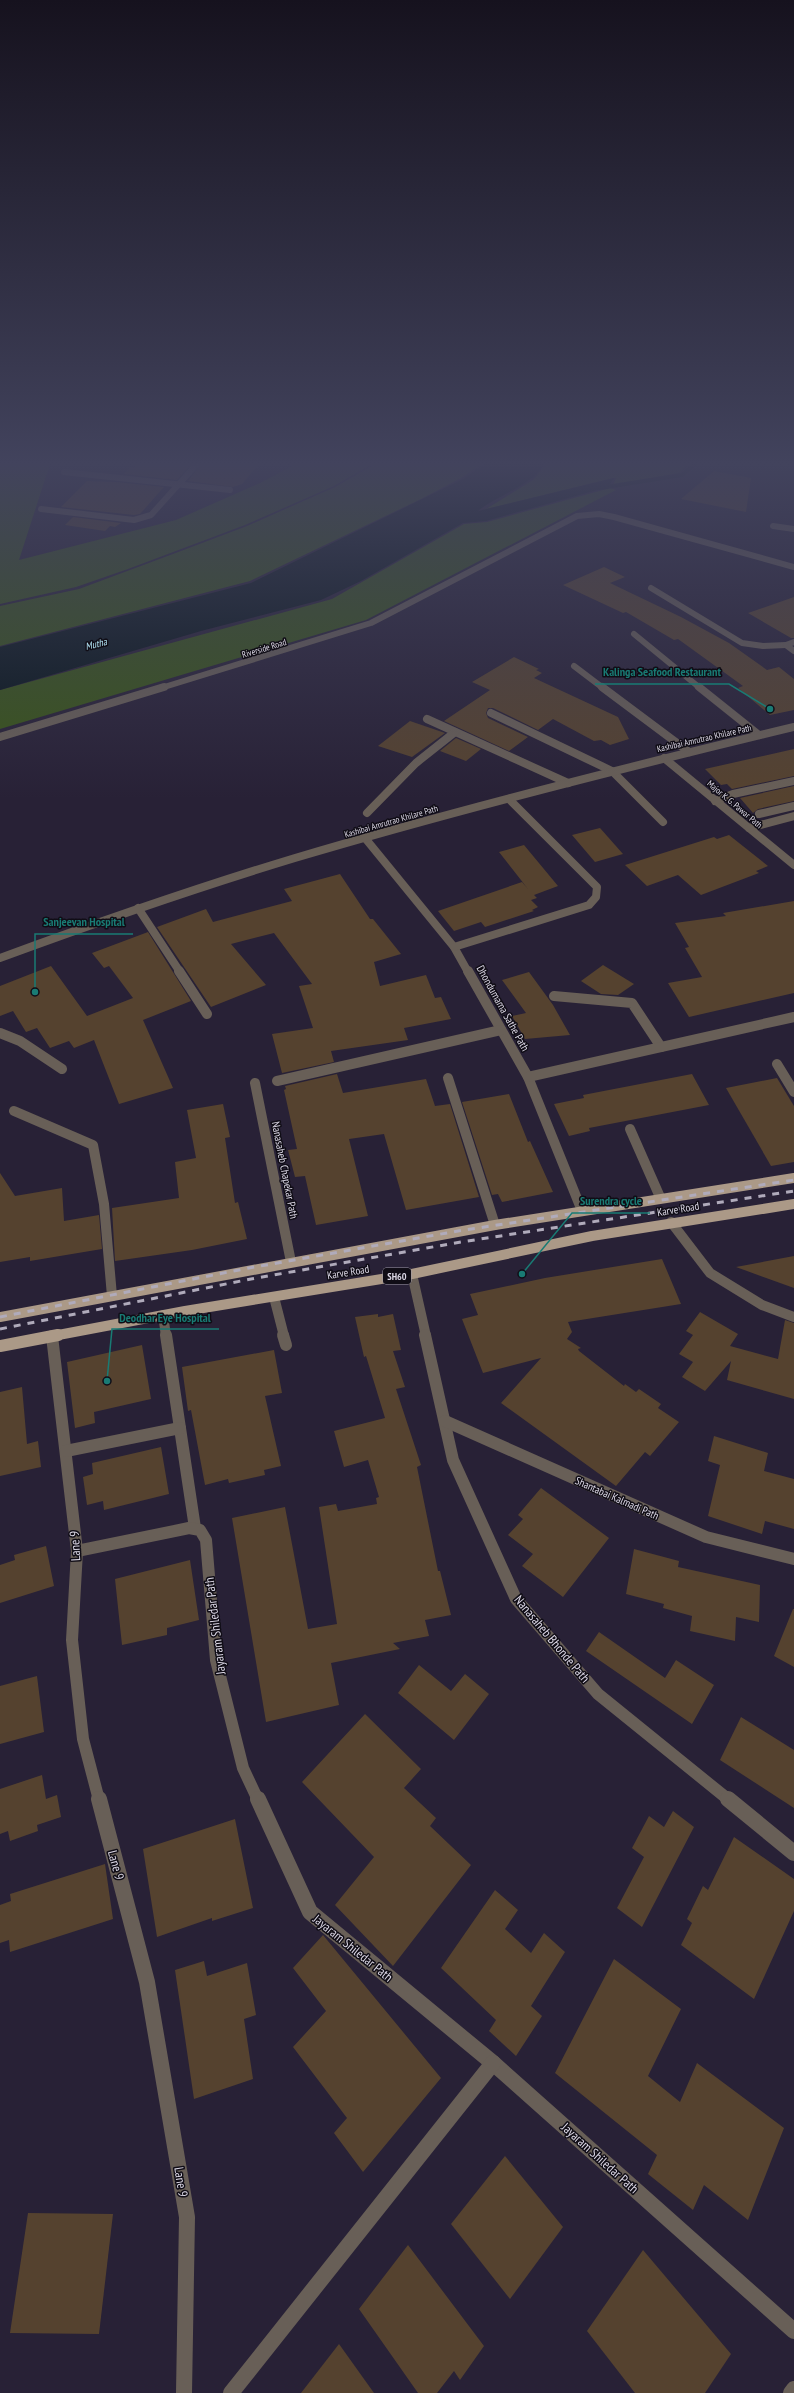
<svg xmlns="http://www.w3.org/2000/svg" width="794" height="2393" font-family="'PT Sans Narrow',sans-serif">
  <rect width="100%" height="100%" fill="#282136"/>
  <g fill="#395518">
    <path d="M0 464H50L19 560 176 520 260 483 296 464H372L334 486 245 525 128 569 76 587 0 604Z"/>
    <path d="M375 464H481L461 478 421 499 250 581 0 646V606L79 589 181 551 247 526 335 487Z"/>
    <path d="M546 464H688L679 473 613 485 616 478H613L486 509 533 480Z"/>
    <path d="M610 488 616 490 366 620 0 729V690L332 599 464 524 487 522Z"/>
  </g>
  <path fill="#07151a" d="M485 464H544C535 484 494 497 478 511L614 478 608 487 486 521 463 523 361 581 321 600 201 631 0 690V647L251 583 463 479Z"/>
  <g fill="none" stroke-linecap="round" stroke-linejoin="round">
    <path stroke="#07151a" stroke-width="4" d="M600 488 682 475 695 464"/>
  </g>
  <g fill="#55422f">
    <path d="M135 464H191L177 480 124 474 130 467 135 468Z"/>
    <path d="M201 464H259L242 484 233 487 188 481Z"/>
    <path d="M714 471 751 478 746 512 681 499Z"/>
    <path d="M87 481 116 482 164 487 140 514 134 515 61 507Z"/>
    <path d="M73 517 121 523 115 527 110 526 105 531 65 525Z"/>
    <path d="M604 567 625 577 610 583 681 617 729 643 767 670 779 667 794 679V710L770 715 738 688 743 686 678 639 674 640 626 612 623 613 563 585Z"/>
    <path d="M794 597V638H791L748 613Z"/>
    <path d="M514 657 539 669 536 670 542 673 534 678 618 717 629 739 610 745 601 740 594 741 553 719 538 730 493 708H488L486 713 488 718 528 737 509 751 444 721 490 690 472 682Z"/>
    <path d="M410 721 445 733 412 757 378 746Z"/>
    <path d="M456 738 481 749 466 761 440 751Z"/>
    <path d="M794 749V776L732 789 727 784 721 785 705 769Z"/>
    <path d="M794 786V801L758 809 753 813 740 798Z"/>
    <path d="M600 828 623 854 595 862 572 835Z"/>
    <path d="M729 835 768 866 756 871 759 873 701 895 678 875 647 886 625 865 714 837 717 839Z"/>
    <path d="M524 845 558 886 534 895 537 898 531 900 538 907 532 910 534 911 485 927 481 922 454 931 438 911 522 882 528 889 499 852Z"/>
    <path d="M340 874 370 919H373L401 954 374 962 380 986 426 975 435 998 441 997 451 1019 404 1028 408 1040 331 1051 334 1062 282 1073 272 1034 313 1028 299 986 312 984 274 933 231 944 266 985 211 1007 157 927 206 909 213 922 292 901 284 889Z"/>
    <path d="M794 901V993L689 1017 668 983 702 977 685 948 689 947 675 923 726 916 723 913Z"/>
    <path d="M148 932 191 1001 143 1020 173 1088 119 1104 94 1040 74 1048 69 1041 50 1048 37 1028 26 1032 13 1011 0 1016V986L51 966 87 1016 133 998 109 966 104 968 92 953Z"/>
    <path d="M603 965 634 984 618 995 601 994 581 981Z"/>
    <path d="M529 972 553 1005 570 1035 525 1039 512 1016 526 1013 502 980Z"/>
    <path d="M337 1074 343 1093 426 1079 435 1106 450 1104 479 1197 406 1210 384 1134 349 1139 368 1216 316 1225 305 1176 295 1177 288 1150 297 1149 284 1090 286 1089 285 1086Z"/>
    <path d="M692 1074 709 1105 589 1128 590 1131 569 1136 554 1104 584 1098 583 1095Z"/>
    <path d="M777 1078 794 1106V1162L771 1166 726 1088Z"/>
    <path d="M509 1094 528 1142 530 1141 553 1192 502 1202 498 1194 492 1195 462 1102Z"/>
    <path d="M223 1104 230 1137 225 1138 235 1203 238 1202 247 1239 192 1250 115 1261 112 1208 179 1198 175 1162 196 1158 187 1110Z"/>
    <path d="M0 1173 15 1196 62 1188 64 1221 99 1215 102 1249 30 1261V1257L0 1262Z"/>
    <path d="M794 1256V1288L736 1267Z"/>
    <path d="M662 1259 681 1304 568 1322 572 1332 567 1339 581 1348 578 1349 579 1351 624 1386 625 1384 636 1392 639 1389 661 1404 658 1408 679 1422 650 1456 645 1452 616 1486 501 1403 541 1358 483 1373 462 1319 478 1315 470 1294 545 1278Z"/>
    <path d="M700 1312 738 1334 730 1346 778 1359 785 1320 794 1323V1399L727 1380 731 1361 705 1391 682 1377 693 1362 679 1354 693 1335 686 1331Z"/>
    <path d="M378 1314V1317L393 1314 401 1350 393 1351 405 1387 396 1389 421 1465 417 1467 438 1571H440L451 1615 425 1620 429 1636 393 1643 400 1649 331 1663 339 1705 266 1722 232 1518 285 1507 308 1629 337 1624 319 1507 336 1504 338 1511 377 1504 376 1498 379 1497 368 1460 344 1467 334 1431 385 1418 366 1356 364 1357 355 1317Z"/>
    <path d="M142 1345 151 1399 94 1412 95 1423 75 1428 67 1362Z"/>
    <path d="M274 1350 282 1393 265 1396 281 1466 264 1470 265 1475 229 1483 228 1479 205 1485 191 1410 188 1411 182 1367Z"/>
    <path d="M22 1387 27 1444 38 1441 41 1467 0 1476V1392Z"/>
    <path d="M714 1436 768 1453 764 1471 794 1479V1529L765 1521 762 1534 708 1516 720 1465 708 1461Z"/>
    <path d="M161 1447 169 1494 104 1510 103 1501 87 1505 83 1477 93 1474 92 1463Z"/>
    <path d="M541 1488 609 1538 563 1597 522 1566 533 1554 508 1535 523 1519 518 1515Z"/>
    <path d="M46 1546 54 1586 0 1603V1565L15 1560 14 1555Z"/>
    <path d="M634 1549 679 1561 678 1567 760 1585 759 1622 736 1617 735 1641 690 1631 692 1616 663 1608 664 1604 626 1594Z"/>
    <path d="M190 1560 199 1620 167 1628V1635L122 1645 115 1579Z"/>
    <path d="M793 1609H794V1667L774 1656Z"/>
    <path d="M599 1632 665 1678 676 1660 714 1685 692 1724 586 1651Z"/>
    <path d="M419 1665 451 1691 465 1674 489 1694 454 1740 398 1693Z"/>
    <path d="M37 1676 44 1732 0 1744V1686Z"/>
    <path d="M365 1714 421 1769 404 1788 436 1818 430 1826 471 1865 393 1966 335 1905 374 1857 302 1782Z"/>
    <path d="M741 1717 794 1750V1808L720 1760Z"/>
    <path d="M42 1775 46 1799 57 1795 61 1817 37 1825 38 1831 10 1841 8 1831 0 1834V1789Z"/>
    <path d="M673 1811 694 1827 642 1927 617 1908 644 1857 632 1848 649 1816 664 1827Z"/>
    <path d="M235 1819 253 1908 212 1921V1918L157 1937 143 1849Z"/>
    <path d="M734 1837 794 1879V1911L754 1999 681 1945 692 1923 687 1919 703 1886 708 1890Z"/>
    <path d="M105 1864 113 1919 10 1952 9 1940 0 1943V1905L11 1901 10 1894Z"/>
    <path d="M495 1890 518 1910 505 1929 531 1953 544 1933 565 1952 531 2006 542 2016 516 2056 489 2031 496 2020 441 1968Z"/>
    <path d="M323 1935 441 2078 363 2172 334 2133 347 2118 293 2047 326 2011 293 1968Z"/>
    <path d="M614 1959 681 2009 648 2076 680 2102 697 2063 784 2128 748 2220 704 2185 693 2210 648 2174 657 2155 555 2073Z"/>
    <path d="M204 1961 207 1976 247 1963 256 2015 244 2019 253 2079 194 2099 175 1970Z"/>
    <path d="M505 2156 563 2227 510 2299 451 2224Z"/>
    <path d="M28 2213 113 2214 99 2334 10 2333Z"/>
    <path d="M408 2245 484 2346 460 2380 454 2371 437 2393H418L359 2309Z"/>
    <path d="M643 2250 731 2354 705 2393H635L587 2331Z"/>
    <path d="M339 2344 374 2393H301Z"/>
  </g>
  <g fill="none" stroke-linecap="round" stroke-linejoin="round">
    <g stroke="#685f57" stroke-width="6">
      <path d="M64 472 230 490"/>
      <path d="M41 509 134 520 151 515 197 464"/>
      <path d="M773 526 794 529"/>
      <path d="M651 588 742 643 763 646 786 645"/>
      <path d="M634 634 700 688"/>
      <path d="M794 642 786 645 794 651"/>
      <path d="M574 666 603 688"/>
      <path d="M161 688 371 623 577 516 599 514 614 517 794 567"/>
    </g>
    <g stroke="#685f57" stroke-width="8">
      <path d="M602 687 689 752"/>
      <path d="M699 687 759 735"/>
      <path d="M491 713 612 771 663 822"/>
      <path d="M427 719 568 783"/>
      <path d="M0 737 164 687"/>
      <path d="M664 758 794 865"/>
      <path d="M715 801 733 794 794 781"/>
      <path d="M367 813 416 763 455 732"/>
      <path d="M759 814 794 806"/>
      <path d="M749 828 794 816"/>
      <path d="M365 838 454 947 468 972"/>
      <path d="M138 908 180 972"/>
      <path d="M454 947 589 905 596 897 597 887 509 799"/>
      <path d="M0 958C98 922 196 888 295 858 460 809 627 767 794 727"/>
    </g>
    <g stroke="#685f57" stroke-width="10">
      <path d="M179 971 207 1014"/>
      <path d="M468 971 528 1077 582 1211"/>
      <path d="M554 996 632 1003 661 1047"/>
      <path d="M0 1033 20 1041 62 1069"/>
      <path d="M777 1064 794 1092"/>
      <path d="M528 1077 794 1017"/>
      <path d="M448 1078 495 1225"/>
      <path d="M277 1081 501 1030"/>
      <path d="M255 1083 291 1262"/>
      <path d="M14 1111 93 1145 104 1204 112 1296"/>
      <path d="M630 1129 660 1197"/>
      <path d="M671 1222 710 1273 762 1305 794 1317"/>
      <path d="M412 1274 426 1336"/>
      <path d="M274 1297 284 1336"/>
      <path d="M163 1315 166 1336"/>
    </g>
    <g stroke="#685f57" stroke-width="12">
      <path d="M166 1335 195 1528"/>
      <path d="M283 1335 286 1345"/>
      <path d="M425 1335 453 1460 516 1599 598 1694 729 1800"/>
      <path d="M52 1336 77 1551 72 1640 83 1739 99 1800"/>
      <path d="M445 1421 706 1537 794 1559"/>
      <path d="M66 1451 180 1428"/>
      <path d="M77 1551 189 1528 200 1530 206 1540 216 1660 243 1768 258 1800"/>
    </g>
    <g stroke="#685f57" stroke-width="16">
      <path d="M99 1799 147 1982 187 2217 184 2393"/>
      <path d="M258 1799 310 1912 493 2063 794 2331"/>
      <path d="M728 1799 794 1853"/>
      <path d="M231 2393 493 2063"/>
      <path d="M791 2393 794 2389"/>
    </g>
    <g stroke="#ab9987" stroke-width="10">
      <path d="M0 1317 495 1225 794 1178"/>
      <path d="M53 1336 185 1311 412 1274 592 1236 794 1204"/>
    </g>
    <path stroke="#ab9987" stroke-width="12" d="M0 1346 58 1335"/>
    <g stroke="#b0abbb" stroke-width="3" stroke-dasharray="7 7" stroke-linecap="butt">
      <path d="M0 1317 249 1268 458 1231 794 1180"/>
      <path d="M0 1329 251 1279 461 1242 794 1191"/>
    </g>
  </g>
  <linearGradient id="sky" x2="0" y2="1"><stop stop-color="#16121e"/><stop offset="0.58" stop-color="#42435d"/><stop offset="1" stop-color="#42435d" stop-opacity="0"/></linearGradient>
  <rect width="794" height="799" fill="url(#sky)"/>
  <g text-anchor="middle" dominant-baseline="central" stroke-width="3" stroke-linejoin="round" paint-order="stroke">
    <g font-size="9" fill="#dcd8e6" stroke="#100d16">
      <text transform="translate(264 648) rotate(-17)">Riverside Road</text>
      <text transform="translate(704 738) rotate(-13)">Kashibai Amrutrao Khilare Path</text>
      <text transform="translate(735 804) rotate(40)">Major K. G. Pawar Path</text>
      <text transform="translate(391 821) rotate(-16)">Kashibai Amrutrao Khilare Path</text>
    </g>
    <g font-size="10" font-style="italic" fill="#b5e7f8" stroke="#100d16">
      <text transform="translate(96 644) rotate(-14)">Mutha</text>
    </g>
    <rect fill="#100d16" stroke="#9f9ba8" stroke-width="1" x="383" y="1268" width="28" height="16" rx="3"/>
    <g font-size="10" font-weight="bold" fill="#dcd8e6">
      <text x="397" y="1276">SH60</text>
    </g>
    <g font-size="11" fill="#dcd8e6" stroke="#100d16">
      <text transform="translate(503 1008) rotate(61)">Dhondumama Sathe Path</text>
      <text transform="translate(285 1170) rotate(79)">Nanasaheb Chapekar Path</text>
      <text transform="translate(678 1209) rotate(-9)">Karve Road</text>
      <text transform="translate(348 1272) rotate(-9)">Karve Road</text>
      <text transform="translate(617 1498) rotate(24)">Shantabai Kalmadi Path</text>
    </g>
    <g font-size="13" fill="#dcd8e6" stroke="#100d16">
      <text transform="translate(75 1546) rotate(-93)">Lane 9</text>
      <text transform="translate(215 1626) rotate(-97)">Jayaram Shiledar Path</text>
      <text transform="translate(552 1639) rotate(50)">Nanasaheb Bhonde Path</text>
      <text transform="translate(116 1865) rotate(75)">Lane 9</text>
      <text transform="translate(353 1948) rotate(39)">Jayaram Shiledar Path</text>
      <text transform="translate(600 2158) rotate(42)">Jayaram Shiledar Path</text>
      <text transform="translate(181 2182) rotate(81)">Lane 9</text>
    </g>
  </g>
  <path fill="none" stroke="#197b74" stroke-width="1.5" d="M770 709L729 684H595M35 992L35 934H133M522 1274L572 1213H650M107 1381L112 1329H219"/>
  <g fill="#197b74" stroke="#100d16" stroke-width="1.5">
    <circle cx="770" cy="709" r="4"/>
    <circle cx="35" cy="992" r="4"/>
    <circle cx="522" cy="1274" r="4"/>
    <circle cx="107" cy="1381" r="4"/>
  </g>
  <g font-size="12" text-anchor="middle" font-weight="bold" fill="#197b74" stroke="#100d16" stroke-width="3" stroke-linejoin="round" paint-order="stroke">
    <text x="662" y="676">Kalinga Seafood Restaurant</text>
    <text x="84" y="926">Sanjeevan Hospital</text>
    <text x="611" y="1205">Surendra cycle</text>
    <text x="165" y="1322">Deodhar Eye Hospital</text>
  </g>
</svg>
